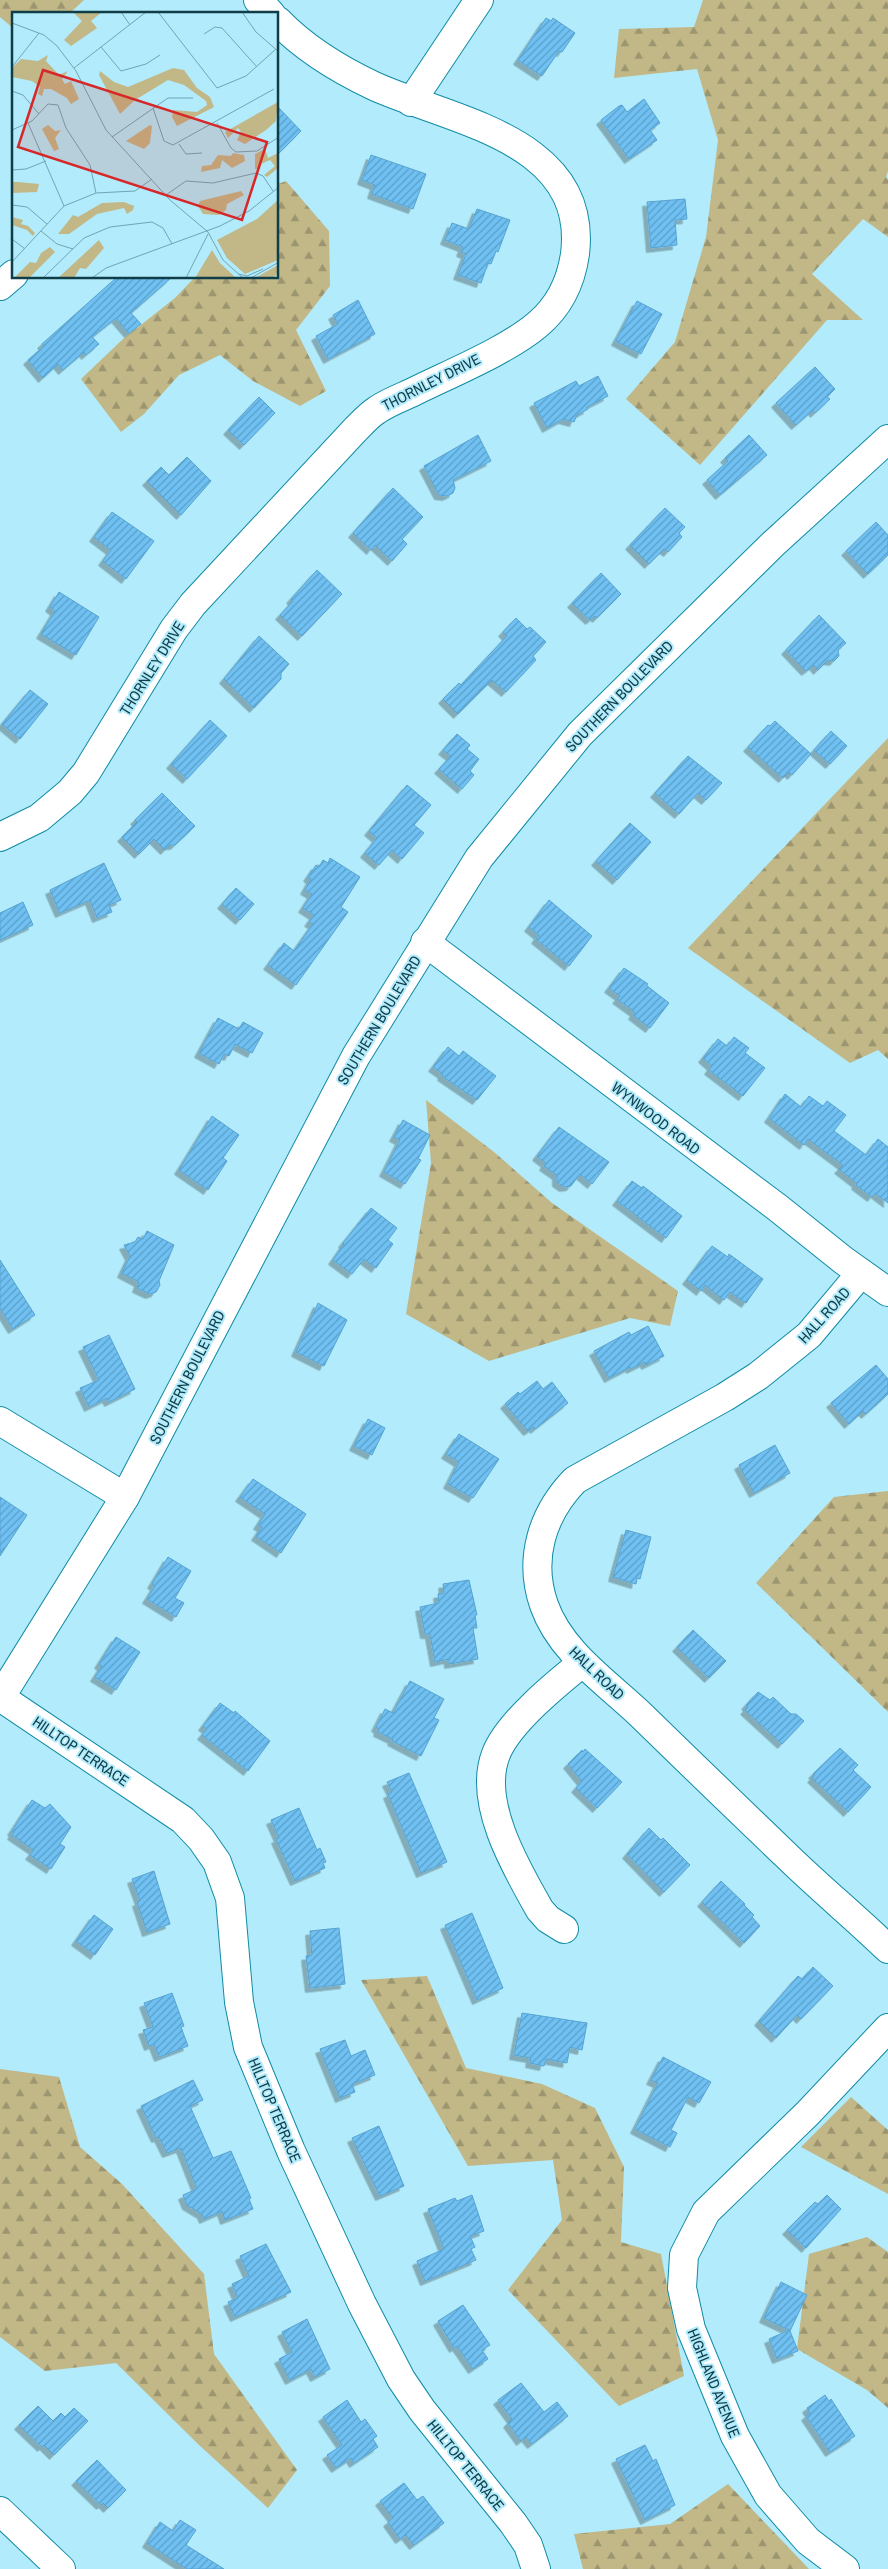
<svg xmlns="http://www.w3.org/2000/svg" width="888" height="2569" font-family="'Archivo Narrow',sans-serif">
  <defs>
    <pattern id="forest-firs" width="22" height="20" patternUnits="userSpaceOnUse" patternTransform="scale(1.25)"><rect width="22" height="20" fill="#c2b787"/><path d="M5 1l3.5 6h-7zM16 11l3.5 6h-7z" fill="#9c9670"/></pattern>
    <pattern id="building-hatch" width="6" height="6" patternUnits="userSpaceOnUse" patternTransform="scale(1.25)"><rect width="6" height="6" fill="#70c1f3"/><path d="M-1 1l2-2M0 6l6-6M5 7l2-2" fill="none" stroke="#5a9ec7"/></pattern>
    <filter id="shadow"><feDropShadow dx="-4.5" dy="4.5" stdDeviation="0" flood-color="#0004"/></filter>
  </defs>
  <rect width="100%" height="100%" fill="#b2ebfb"/>
  <g fill="url(#forest-firs)">
    <path d="M0 0H84L69 14H14V29L0 17Z"/>
    <path d="M703 0H888V171L886 177 888 180V237L863 219 812 274 863 320H827L700 465 626 399 675 342 706 237 718 140 697 69 614 78 619 29 694 27Z"/>
    <path d="M286 181 329 231 330 286 296 330 326 391 300 406 253 381 220 355 179 375 144 414 121 432 81 379 123 339 175 298 194 278H278V184Z"/>
    <path d="M888 738V1059L878 1050 850 1063 688 948Z"/>
    <path d="M426 1100 494 1152 552 1203 678 1291 670 1326 630 1318 489 1361 406 1314 431 1163Z"/>
    <path d="M888 1491V1712L756 1583 834 1497Z"/>
    <path d="M427 1976 466 2068 542 2084 595 2108 624 2167 621 2242 661 2254 684 2376 619 2406 508 2290 562 2220 553 2160 468 2166 361 1980Z"/>
    <path d="M0 2069 59 2077 80 2147 122 2184 204 2274 214 2354 297 2470 268 2508 199 2445 116 2363 45 2371 0 2337Z"/>
    <path d="M851 2097 888 2130V2194L801 2147Z"/>
    <path d="M867 2237 888 2252V2408L867 2390 797 2349 809 2254Z"/>
    <path d="M728 2484 809 2569H583L574 2534 670 2524Z"/>
  </g>
  <g fill="url(#building-hatch)" stroke="#56a3d2" filter="url(#shadow)">
    <path d="M546 18 551 21 553 18 575 33 562 52 559 51 542 76 518 60Z"/>
    <path d="M644 99 660 123 650 130 657 140 629 159 601 120 619 106 622 105 627 112Z"/>
    <path d="M278 107 301 131 278 154Z"/>
    <path d="M371 155 426 174 413 209 372 194 375 185 362 180Z"/>
    <path d="M685 199 687 219 675 220 677 245 651 248 647 202Z"/>
    <path d="M477 209 510 220 498 252 496 251 491 264 488 263 481 283 458 275 466 254 461 252 463 247 445 240 452 223 469 229Z"/>
    <path d="M116 278H171L131 313 141 324 129 333 116 318 92 337 99 344 86 355 84 352 63 370 58 364 43 378 28 360 44 346 42 344Z"/>
    <path d="M358 300 375 334 328 359 316 336 338 324 333 315Z"/>
    <path d="M637 301 662 314 641 354 616 341Z"/>
    <path d="M815 367 835 389 827 397 830 399 815 413 813 410 796 425 776 403Z"/>
    <path d="M598 376 608 396 587 407 588 409 577 415 574 422 563 419 547 428 534 403 576 381 579 386Z"/>
    <path d="M259 397 275 413 244 445 228 430Z"/>
    <path d="M478 435 491 461 453 480 455 488 453 493 447 496 439 495 424 466Z"/>
    <path d="M749 435 767 455 720 495 707 480 728 461 725 458Z"/>
    <path d="M187 457 211 481 181 515 147 481 161 467 169 475Z"/>
    <path d="M393 488 423 517 402 539 407 544 392 561 375 545 371 550 353 533Z"/>
    <path d="M665 508 685 527 679 533 682 537 668 552 664 549 649 564 630 545Z"/>
    <path d="M112 512 154 541 126 579 103 561 111 550 94 537Z"/>
    <path d="M876 522 888 535V555L868 574 846 551Z"/>
    <path d="M317 570 342 594 302 636 280 615 293 601 291 599Z"/>
    <path d="M601 573 621 594 597 618 595 616 590 620 572 603Z"/>
    <path d="M59 592 99 617 76 655 41 634 55 611 50 607Z"/>
    <path d="M819 615 846 643 838 650 839 656 834 661 828 660 818 670 814 665 806 671 786 650Z"/>
    <path d="M516 618 527 629 530 627 546 642 533 656 536 660 506 692 492 680 458 714 443 699 459 683 461 685 507 636 503 632Z"/>
    <path d="M259 636 289 664 281 673V679L254 708 224 679Z"/>
    <path d="M30 690 48 704 20 739 2 724Z"/>
    <path d="M210 720 227 736 187 779 171 764Z"/>
    <path d="M775 721 811 754 792 775 789 772 783 778 748 747 768 725 770 726Z"/>
    <path d="M831 731 847 746 830 764 814 750Z"/>
    <path d="M457 734 470 745 467 749 479 759 470 771 474 775 462 789 439 769 451 756 443 750Z"/>
    <path d="M688 756 722 783 706 800 698 793 679 814 655 793Z"/>
    <path d="M407 785 431 805 414 825 424 833 402 859 392 850 379 865 365 853 377 838 369 831Z"/>
    <path d="M162 793 195 826 175 845H170L165 850 154 839 139 854 122 837 137 822 135 820Z"/>
    <path d="M630 823 651 842 617 880 596 861Z"/>
    <path d="M330 858 360 877 341 907 348 912 296 985 268 965 284 943 294 951 313 924 309 922 314 915 303 908 312 894 305 890 311 879 308 877 316 865 319 867 323 860 328 863Z"/>
    <path d="M104 863 121 900 109 905 112 912 97 918 90 900 60 913 50 890Z"/>
    <path d="M236 888 254 904 240 920 222 904Z"/>
    <path d="M549 900 592 936 569 966 536 939 539 935 529 927Z"/>
    <path d="M23 902 33 925 0 940V913Z"/>
    <path d="M624 968 648 984 646 985 669 1003 650 1028 633 1015 635 1012 617 999 620 996 609 988Z"/>
    <path d="M218 1018 239 1029 243 1022 263 1033 252 1053 235 1044 229 1056 224 1054 219 1064 199 1053Z"/>
    <path d="M734 1037 749 1048 745 1053 765 1068 743 1096 709 1070 712 1066 703 1058 718 1039 727 1046Z"/>
    <path d="M448 1047 459 1056 463 1051 496 1076 477 1100 442 1076 443 1074 433 1067Z"/>
    <path d="M785 1094 801 1107 809 1096 823 1106 827 1101 846 1115 834 1131 866 1155 878 1139 888 1147V1203L875 1193 872 1197 856 1185 857 1183 839 1169 843 1165 808 1139 804 1145 769 1118Z"/>
    <path d="M212 1116 239 1135 223 1158 227 1161 208 1190 179 1170Z"/>
    <path d="M403 1120 430 1135 418 1159 421 1160 405 1184 384 1172 400 1140 394 1137Z"/>
    <path d="M559 1127 609 1162 592 1184 580 1174 571 1186 564 1187 557 1182V1175L544 1166 546 1163 537 1156Z"/>
    <path d="M632 1181 642 1188 643 1186 682 1216 666 1238 617 1201Z"/>
    <path d="M371 1208 397 1228 388 1240 393 1244 376 1268 364 1259 352 1274 333 1260 344 1244 343 1243Z"/>
    <path d="M147 1231 174 1245 159 1281 160 1285 156 1292 150 1294 137 1288 139 1282 122 1273 130 1256 124 1245 135 1242 138 1237 143 1239Z"/>
    <path d="M712 1246 728 1257 729 1254 763 1279 746 1303 730 1292 724 1300 705 1285 701 1291 687 1280Z"/>
    <path d="M0 1260 35 1315 13 1329 0 1308Z"/>
    <path d="M318 1303 347 1320 324 1366 296 1352Z"/>
    <path d="M648 1326 664 1356 646 1365 645 1362 631 1369 630 1367 609 1378 594 1351 629 1332 631 1335Z"/>
    <path d="M109 1335 135 1389 109 1402 107 1398 89 1407 80 1388 99 1380 83 1347Z"/>
    <path d="M876 1365 888 1379V1394L866 1414 863 1411 849 1424 831 1403Z"/>
    <path d="M537 1381 543 1389 552 1382 568 1403 535 1429 534 1427 528 1431 505 1404 518 1392 520 1394Z"/>
    <path d="M368 1419 385 1428 372 1455 354 1446Z"/>
    <path d="M459 1434 499 1459 473 1498 448 1484 459 1462 446 1454Z"/>
    <path d="M775 1445 790 1473 754 1493 739 1465Z"/>
    <path d="M253 1479 306 1514 281 1553 256 1536 262 1527 258 1525 265 1514 240 1497Z"/>
    <path d="M0 1497 27 1515 0 1556Z"/>
    <path d="M626 1530 651 1537 640 1579 637 1578 636 1584 613 1577Z"/>
    <path d="M168 1557 191 1571 175 1598 184 1603 176 1617 147 1599 155 1586 152 1584Z"/>
    <path d="M469 1580 477 1615H475L477 1628H473L478 1659 449 1664V1659L435 1662 430 1634H425L420 1607 439 1603 438 1594 444 1593 443 1584Z"/>
    <path d="M693 1630 726 1661 709 1678 677 1647Z"/>
    <path d="M116 1637 140 1652 116 1690 95 1677 102 1666 99 1664Z"/>
    <path d="M410 1681 444 1699 434 1718 439 1720 421 1756 392 1741 393 1739 378 1732 379 1729 376 1727 385 1709 393 1713Z"/>
    <path d="M758 1692 770 1700 773 1697 791 1714H796L804 1721 782 1744 745 1710 748 1707 746 1705Z"/>
    <path d="M220 1703 234 1713 235 1711 270 1741 248 1771 202 1735 207 1729 203 1726Z"/>
    <path d="M840 1748 858 1765 853 1770 871 1787 848 1812 812 1778 815 1775 813 1774Z"/>
    <path d="M585 1749 622 1782 597 1808 576 1788 582 1781 568 1764 582 1750 583 1752Z"/>
    <path d="M409 1773 447 1862 421 1873 388 1794 392 1792 387 1782Z"/>
    <path d="M32 1800 45 1808 50 1804 71 1827 60 1844 65 1847 51 1869 30 1855 34 1850 12 1835 14 1832 12 1831Z"/>
    <path d="M299 1808 317 1850 320 1848 326 1862 323 1863 325 1868 295 1881 276 1839 279 1838 271 1820Z"/>
    <path d="M649 1828 661 1840 663 1838 690 1865 664 1892 627 1854Z"/>
    <path d="M154 1871 170 1924 147 1932 137 1902 140 1901 132 1879Z"/>
    <path d="M721 1881 745 1904 744 1905 754 1915 752 1917 760 1926 744 1943 702 1902Z"/>
    <path d="M472 1913 503 1988 477 2000 445 1925Z"/>
    <path d="M94 1915 113 1929 95 1955 76 1941Z"/>
    <path d="M339 1928 345 1984 310 1988 306 1956 312 1955 310 1931Z"/>
    <path d="M813 1967 833 1986 801 2019 797 2015 776 2038 759 2021 798 1976 802 1979Z"/>
    <path d="M172 1993 184 2026 181 2027 188 2046 159 2057 154 2044 149 2046 143 2030 153 2027 144 2003Z"/>
    <path d="M522 2013 587 2023 582 2050 570 2047 567 2063 546 2059 544 2066 530 2063 531 2058 514 2055Z"/>
    <path d="M345 2040 351 2056 365 2050 375 2075 352 2084 355 2092 340 2098 320 2049Z"/>
    <path d="M663 2057 711 2082 699 2103 688 2097 671 2130 677 2133 670 2147 635 2129 658 2083 651 2080Z"/>
    <path d="M193 2080 203 2100 190 2106 213 2158 231 2151 251 2198 249 2199 253 2209 225 2220 222 2211 204 2219 202 2214 187 2205 183 2195 197 2189 181 2148 167 2153 159 2137 156 2138 141 2106Z"/>
    <path d="M379 2126 404 2186 380 2196 352 2138Z"/>
    <path d="M472 2195 484 2231 470 2236 475 2247 471 2249 476 2260 425 2281 417 2261 444 2249 428 2209 455 2198 457 2201Z"/>
    <path d="M827 2195 841 2209 806 2248 787 2230 815 2202 818 2204Z"/>
    <path d="M266 2244 291 2292 235 2317 228 2302 238 2298 232 2284 249 2276 240 2256Z"/>
    <path d="M781 2282 807 2295 790 2331 798 2351 777 2359 769 2339 789 2330 764 2318Z"/>
    <path d="M463 2305 490 2345 482 2350 488 2359 473 2369 457 2346 454 2348 438 2321Z"/>
    <path d="M307 2319 330 2369 315 2377 311 2369 290 2380 279 2359 292 2352 282 2332Z"/>
    <path d="M521 2383 544 2412 557 2402 568 2416 532 2444 526 2437 521 2441 508 2423 512 2419 498 2400Z"/>
    <path d="M825 2395 829 2401 831 2399 855 2436 830 2452 806 2416 810 2413 807 2408Z"/>
    <path d="M347 2400 361 2422 365 2419 377 2436 373 2439 378 2447 354 2463 351 2458 336 2468 327 2455 342 2445 323 2417Z"/>
    <path d="M38 2406 53 2421 61 2413 65 2417 74 2408 88 2421 54 2455 44 2445 42 2447 19 2425Z"/>
    <path d="M645 2445 653 2461 656 2459 675 2505 645 2520 616 2459Z"/>
    <path d="M97 2460 126 2490 108 2508 103 2503 101 2505 76 2481Z"/>
    <path d="M404 2483 417 2500 423 2496 444 2523 414 2545 406 2535 400 2539 388 2522 393 2518 380 2501Z"/>
    <path d="M180 2520 196 2530 186 2545 224 2569H187L147 2543 160 2522 173 2531Z"/>
  </g>
  <g fill="none" stroke-linecap="round" stroke-linejoin="round">
    <defs>
      <g id="minor">
        <path d="M258 0 271 14"/>
        <path d="M411 102 479 0"/>
        <path d="M0 286 14 274"/>
        <path d="M0 837 39 818 70 792 86 773 174 629 193 604 355 430C362 423 369 415 377 410 387 403 400 398 411 393 449 374 506 351 537 325 560 306 571 282 575 254 589 139 451 121 374 86 338 69 305 49 278 21"/>
        <path d="M425 942 778 1208 843 1260 888 1292"/>
        <path d="M861 1273 809 1335 758 1376 725 1397 575 1480C542 1514 528 1559 544 1605 561 1653 608 1683 643 1717 692 1765 741 1812 790 1859 822 1890 856 1918 888 1949"/>
        <path d="M0 1421 125 1497"/>
        <path d="M0 1697 183 1820 201 1839 217 1862 230 1898 239 2002 248 2047 291 2151 362 2304 401 2379 422 2410 513 2523 528 2545 536 2569"/>
        <path d="M564 1929 548 1919 540 1910C516 1868 477 1802 496 1754 508 1723 556 1684 582 1663"/>
        <path d="M845 2569 808 2541 768 2495 735 2436 691 2329 682 2288 684 2255 706 2212 808 2113 888 2028"/>
      </g>
      <g id="major">
        <path d="M0 1698 125 1497 356 1056 479 858 580 734 772 545 888 439"/>
        <path d="M0 2511 61 2569"/>
      </g>
    </defs>
    <use href="#minor" stroke="#108ba5" stroke-width="30"/>
    <use href="#major" stroke="#108ba5" stroke-width="30"/>
    <use href="#minor" stroke="#fff" stroke-width="28"/>
    <use href="#major" stroke="#fff" stroke-width="28"/>
  </g>
  <g text-anchor="middle" dominant-baseline="central" stroke-width="4" stroke-linejoin="round" paint-order="stroke">
    <g font-size="15" fill="#0f3d48" stroke="#b2ebfb">
      <text transform="translate(431 382) rotate(-27)">THORNLEY DRIVE</text>
      <text transform="translate(152 668) rotate(-58)">THORNLEY DRIVE</text>
      <text transform="translate(619 696) rotate(-46)">SOUTHERN BOULEVARD</text>
      <text transform="translate(379 1020) rotate(-59)">SOUTHERN BOULEVARD</text>
      <text transform="translate(656 1118) rotate(38)">WYNWOOD ROAD</text>
      <text transform="translate(824 1315) rotate(-48)">HALL ROAD</text>
      <text transform="translate(187 1377) rotate(-63)">SOUTHERN BOULEVARD</text>
      <text transform="translate(597 1673) rotate(44)">HALL ROAD</text>
      <text transform="translate(81 1751) rotate(34)">HILLTOP TERRACE</text>
      <text transform="translate(275 2110) rotate(67)">HILLTOP TERRACE</text>
      <text transform="translate(714 2383) rotate(68)">HIGHLAND AVENUE</text>
      <text transform="translate(466 2465) rotate(51)">HILLTOP TERRACE</text>
    </g>
  </g>
  <g transform="translate(12 12)">
    <rect width="266" height="266" fill="#b2ebfb"/>
    <path d="M61 0H90L79 9 85 16 59 34 52 28 70 9ZM36 43 34 49 47 63 56 59 50 67 53 72 59 69 67 87 59 92 55 86 39 77H32L30 84 26 82 28 75 20 69 0 65V56L9 47 26 49ZM161 56 172 58 185 76 198 85 202 95 165 114 160 105 161 98 185 100 195 93 194 89 172 73 156 68 123 88 108 102 87 63 88 59 102 70 116 75ZM266 90 264 109 254 118 233 132 225 128 229 120 226 116 216 126 213 120ZM36 113 43 119 49 118 43 126 47 137 42 139 30 117ZM138 113 140 114 138 131 132 137 114 129ZM253 137 256 146 266 141V156L255 165 252 163 263 154 258 148 249 152 248 157H243V142ZM221 141 232 143 233 149 220 156 210 148 208 156 189 160 190 154 199 153 206 143 219 144ZM0 170H6L27 172 25 180 0 181ZM229 179 232 183 215 192 214 198 207 203 191 202 186 194 188 189ZM266 188V248L233 262 215 246 205 228 245 207ZM112 190 122 194 121 198 115 202 112 196 85 202 57 222H46L61 203 66 205 90 191ZM0 205 11 208 9 212 16 214 23 221 21 224 15 218 0 213ZM87 228 92 236 74 257 68 256 62 266H46ZM38 235 43 240 17 266H2L18 250 24 251 29 241ZM200 238 208 251 224 266H183ZM266 253V261L261 266H243Z" fill="#c2b787"/>
    <path fill="none" stroke="#71a5b3" stroke-width="1" d="M109 0 118 13M146 0 205 76 234 64 264 37M230 0 244 20 267 40M0 11 32 23 45 34 64 59 94 118 158 188 196 220 211 248 231 266M192 22 203 15 210 16 245 55M89 35 109 59 134 52 148 43M0 55 27 21M62 56 134 0M0 79 11 83 27 102M141 96 152 129 161 133 262 77M16 111 52 194M205 111 219 136 224 140 245 139 267 125M0 118 20 109 36 92 46 93 54 116 78 153 84 181M100 125 156 86H181M167 132 174 142 190 141M0 158 14 157 34 149M154 183 174 169 201 171 244 161 251 164 261 179M0 193 15 195 35 212M29 219 45 232 61 237M0 227 13 237M0 250 52 194 84 181 123 179 140 167M227 262 235 264 251 257M31 266 72 226 98 215 140 210 151 216 160 232M80 266 94 256 208 214 237 199 267 175M174 266 196 222M239 266 267 250"/>
    <path fill="#d62828" fill-opacity="0.15" stroke="#d62828" stroke-width="2.5" d="M31 58 255 130 230 208 6 135Z"/>
    <rect width="266" height="266" fill="none" stroke="#0f3d48" stroke-width="2.5"/>
  </g>
</svg>
